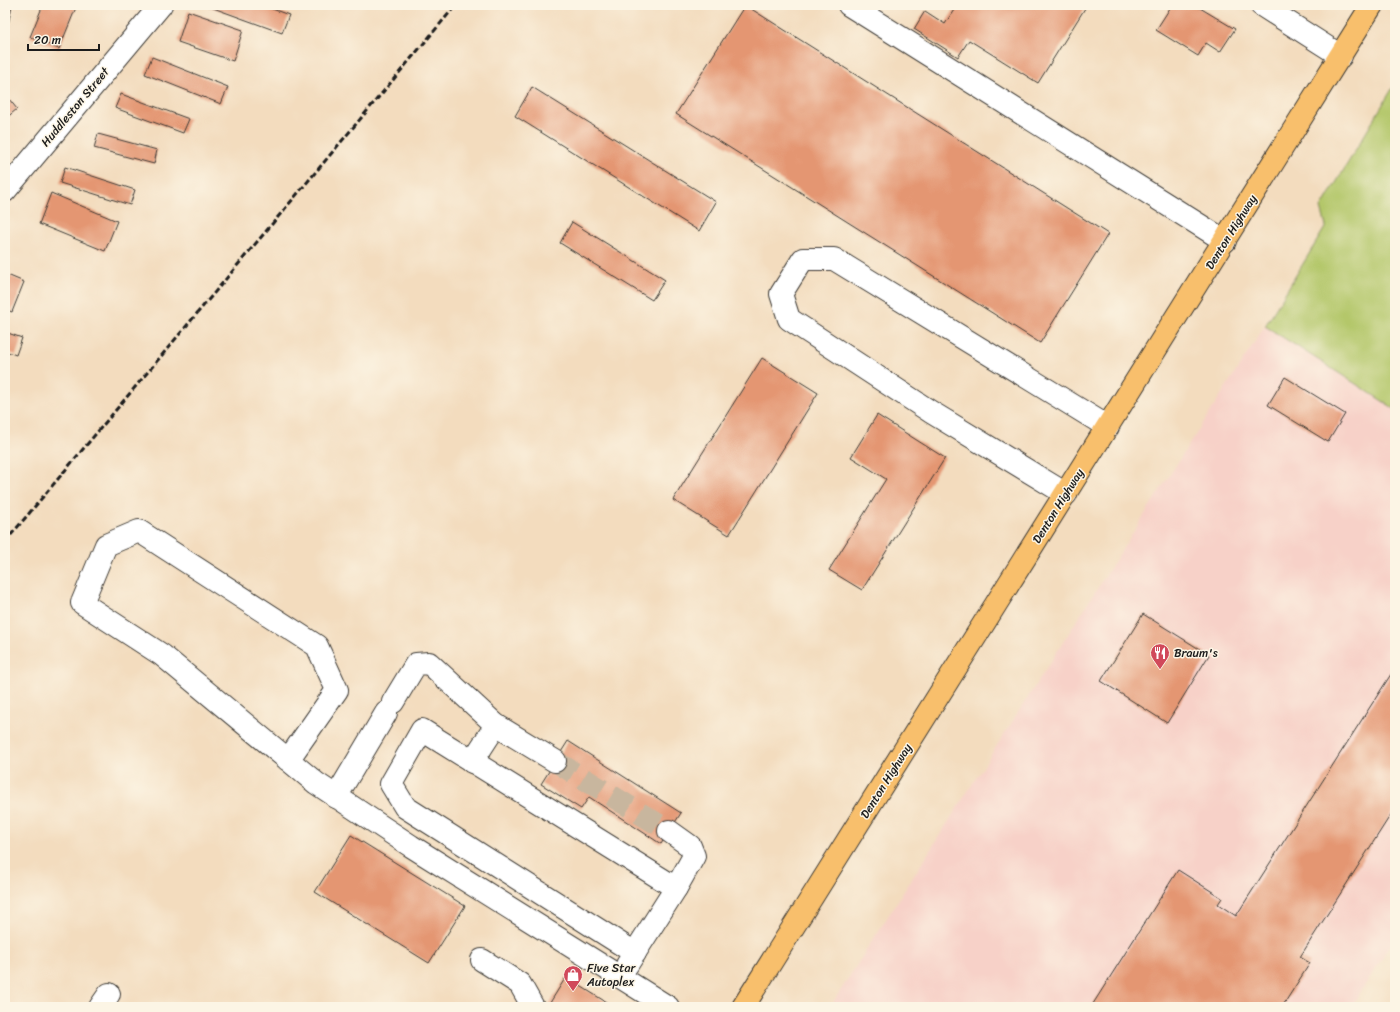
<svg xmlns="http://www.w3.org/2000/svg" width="1400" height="1012" font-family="Sriracha,sans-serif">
  <rect width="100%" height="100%" fill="#fcf5e5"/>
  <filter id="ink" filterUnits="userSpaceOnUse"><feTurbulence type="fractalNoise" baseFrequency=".025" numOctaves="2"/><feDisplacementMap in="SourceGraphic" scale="8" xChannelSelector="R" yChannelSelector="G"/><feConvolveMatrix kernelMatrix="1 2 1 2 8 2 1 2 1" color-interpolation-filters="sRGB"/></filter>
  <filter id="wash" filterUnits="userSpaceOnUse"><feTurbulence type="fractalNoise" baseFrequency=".012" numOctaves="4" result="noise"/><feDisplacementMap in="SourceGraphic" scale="16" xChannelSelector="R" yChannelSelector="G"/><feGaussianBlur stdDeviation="0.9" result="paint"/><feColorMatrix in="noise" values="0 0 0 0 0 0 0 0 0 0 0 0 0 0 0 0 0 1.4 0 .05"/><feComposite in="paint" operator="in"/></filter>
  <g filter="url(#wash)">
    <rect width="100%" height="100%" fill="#f3dcbe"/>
    <path fill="#f7d1c8" d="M1265 326 1395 409V938L1351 1007H830Z"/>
    <path fill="#b4c76a" stroke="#687243" d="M1395 84V409L1265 326 1326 226 1321 208Z"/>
    <g id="blocks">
      <g fill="#e49672">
        <path d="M5 5H12L8 25H5Z"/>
        <path d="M43 5H77L59 49 30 37Z"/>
        <path d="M205 5H261L289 15 282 33Z"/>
        <path d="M745 5 1108 234 1040 343 676 114Z"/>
        <path d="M957 5H1087L1038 83 969 40 958 57 914 29 925 11 945 24Z"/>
        <path d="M1172 5H1195L1235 29 1220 52 1206 43 1198 56 1156 30Z"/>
        <path d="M188 11 243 30 233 61 178 42Z"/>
        <path d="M152 57 228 87 221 104 145 74Z"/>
        <path d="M532 87 716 202 699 231 515 116Z"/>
        <path d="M5 94 17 109 5 119Z"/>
        <path d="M121 94 189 119 183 133 115 108Z"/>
        <path d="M98 134 157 150 154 164 94 148Z"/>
        <path d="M65 167 135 190 130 205 60 183Z"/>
        <path d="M51 193 117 221 105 251 39 224Z"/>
        <path d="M572 222 665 280 652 300 560 243Z"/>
        <path d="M5 274 24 282 12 312 5 309Z"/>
        <path d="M5 332 22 338 16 355 5 351Z"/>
        <path d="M762 358 818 393 729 535 673 500Z"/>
        <path d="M1285 377 1345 414 1328 442 1268 405Z"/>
        <path d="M877 415 945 458 862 590 829 570 886 479 851 457Z"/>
        <path d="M1143 614 1209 655 1167 723 1101 681Z"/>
        <path d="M1395 668V808L1300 957 1310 963 1282 1007H1091L1178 870 1222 898 1218 904 1236 916Z"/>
        <path d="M568 741 681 813 661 844 589 797 581 809 541 784Z"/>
        <path d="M351 835 465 906 429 963 315 892Z"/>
        <path d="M566 977 614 1007 548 1006Z"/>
      </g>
    </g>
  </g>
  <g filter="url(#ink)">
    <use href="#blocks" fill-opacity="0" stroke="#3c3934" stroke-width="1"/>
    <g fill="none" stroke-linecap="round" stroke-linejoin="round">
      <path stroke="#c8b69e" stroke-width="22" stroke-dasharray="22 11" stroke-linecap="butt" d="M555 761 669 831"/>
      <defs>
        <g id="minor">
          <path d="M849 5 1225 241"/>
          <path d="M1261 5 1341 56"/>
          <path d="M5 191 161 5"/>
          <path d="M1066 494 931 412 789 319 781 294 803 259H834L1108 427"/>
          <path d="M393 702 416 664 429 663 496 725 555 761"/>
          <path d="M288 760 337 690 317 646 139 531 106 545 82 603 162 655 316 783 411 846 668 1007"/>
          <path d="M472 762 496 725"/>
          <path d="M336 797 386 713"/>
          <path d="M635 953 405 807 391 784 422 730 676 888"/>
          <path d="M482 960 520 984 533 1007"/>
          <path d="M627 965 676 888 694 856 690 846 669 831"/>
          <path d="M100 1007 109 994"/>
        </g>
        <path id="major" d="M743 1007 1372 5"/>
      </defs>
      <use href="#minor" stroke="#3c3934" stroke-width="24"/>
      <use href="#major" stroke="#3c3934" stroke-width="24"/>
      <use href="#minor" stroke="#fff" stroke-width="22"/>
      <use href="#major" stroke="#f8bf6c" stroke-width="22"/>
      <path stroke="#1c1c1c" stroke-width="3" stroke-dasharray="6 3" stroke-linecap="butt" d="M5 542 456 5"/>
    </g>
  </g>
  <defs>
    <symbol id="restaurant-pin" viewBox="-11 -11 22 30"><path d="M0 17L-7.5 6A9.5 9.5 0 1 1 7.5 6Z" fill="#d1495b" stroke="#fcf5e5"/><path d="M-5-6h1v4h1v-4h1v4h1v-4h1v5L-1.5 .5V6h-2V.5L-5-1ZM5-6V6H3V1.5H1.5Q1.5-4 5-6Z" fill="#fff"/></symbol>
    <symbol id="shop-pin" viewBox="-11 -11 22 30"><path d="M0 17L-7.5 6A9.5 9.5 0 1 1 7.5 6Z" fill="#d1495b" stroke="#fcf5e5"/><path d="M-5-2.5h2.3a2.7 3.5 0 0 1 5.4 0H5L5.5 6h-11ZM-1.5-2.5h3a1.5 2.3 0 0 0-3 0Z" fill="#fff"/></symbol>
  </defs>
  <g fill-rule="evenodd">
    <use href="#restaurant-pin" x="1149" y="642" width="22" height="30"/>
    <use href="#shop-pin" x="562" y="964" width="22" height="30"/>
  </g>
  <g text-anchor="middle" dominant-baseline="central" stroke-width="3" stroke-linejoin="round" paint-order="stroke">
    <g font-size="12" fill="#1c1c1c" stroke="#fcf5e5">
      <text transform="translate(75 107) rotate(-50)">Huddleston Street</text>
      <text transform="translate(1231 232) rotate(-58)">Denton Highway</text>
      <text transform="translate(1058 506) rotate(-58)">Denton Highway</text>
      <text transform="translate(886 781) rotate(-58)">Denton Highway</text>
    </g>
    <g font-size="12" fill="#1c1c1c" stroke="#fcf5e5" text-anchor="start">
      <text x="1174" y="653">Braum's</text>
      <text x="587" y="968">Five Star<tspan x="587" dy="14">Autoplex</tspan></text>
    </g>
  </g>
  <rect width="1400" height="1012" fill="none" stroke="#fcf5e5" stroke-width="20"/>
  <path d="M28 44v6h71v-6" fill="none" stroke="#1c1c1c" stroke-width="2"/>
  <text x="34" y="44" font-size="12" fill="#1c1c1c" stroke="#fcf5e5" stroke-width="3" paint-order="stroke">20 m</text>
</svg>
